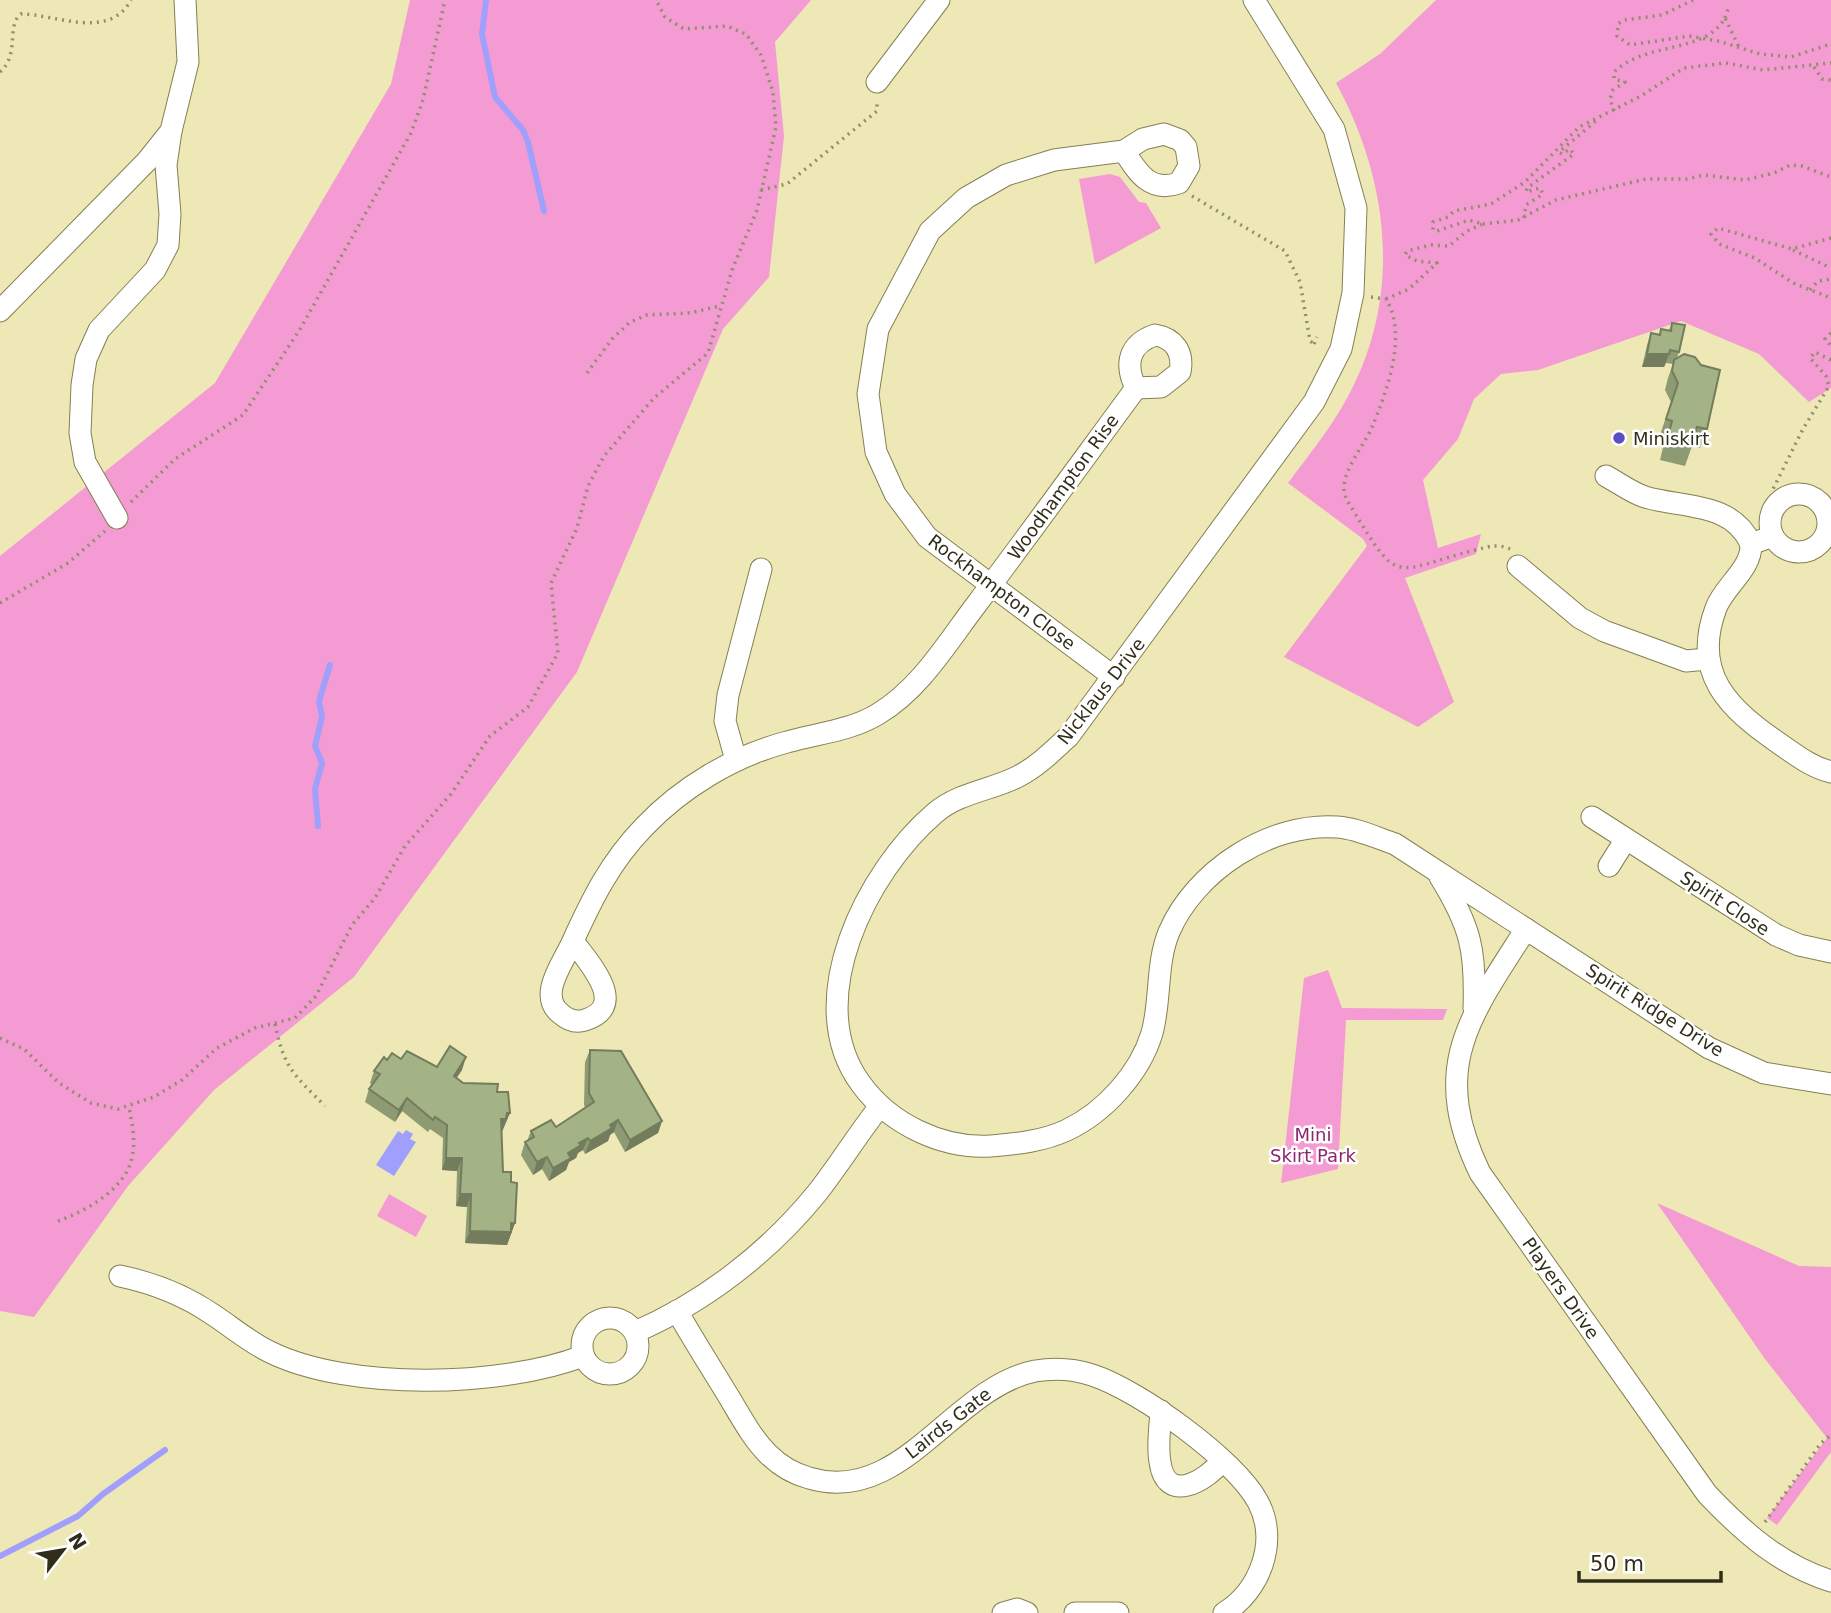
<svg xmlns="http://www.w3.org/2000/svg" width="1831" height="1613" font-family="'DejaVu Sans',sans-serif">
  <rect width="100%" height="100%" fill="#ede8b6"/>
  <g fill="#f39bd2">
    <path d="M410 0H811L775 42 784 136 769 277 723 329 577 672 354 977 214 1090 128 1186 34 1317 0 1311V556L215 383 391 84Z"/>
    <path d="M1436 0H1831V388L1809 402 1759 354 1681 321 1538 370 1501 374 1474 399 1458 439 1423 480 1438 548 1481 534 1476 554 1405 578 1454 702 1418 727 1284 657 1367 546 1363 539 1288 483C1308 456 1330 429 1346 400 1403 298 1390 182 1336 83L1380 54Z"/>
    <path d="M1110 174 1120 177 1139 202 1146 203 1161 228 1095 264 1079 179Z"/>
    <path d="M1328 970 1342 1008 1447 1009 1443 1020H1346L1338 1169 1281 1183 1304 978Z"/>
    <path d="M389 1194 427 1216 416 1237 377 1216Z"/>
    <path d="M1657 1203 1799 1266 1831 1267V1452L1777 1525 1767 1518 1827 1438 1765 1359Z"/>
  </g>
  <path fill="#a0a0fc" d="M406 1130 413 1134 410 1139 416 1142 394 1176 376 1165 398 1131 403 1134Z"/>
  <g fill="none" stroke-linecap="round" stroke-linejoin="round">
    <g stroke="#a0a0fc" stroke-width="6">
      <path d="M486 0 482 34 495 97 523 130 528 142 544 211"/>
      <path d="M318 826 315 789 322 763 315 746 322 717 319 701 330 665"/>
      <path d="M0 1556 78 1516 103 1494 165 1450"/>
    </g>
    <defs>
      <g id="minor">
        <path d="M1254 0 1334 129 1356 208 1353 293 1341 349 1314 402 1069 736C1053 751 1037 767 1017 777 991 790 958 793 935 813 867 871 800 1002 861 1084 890 1124 942 1149 991 1146 1016 1144 1044 1141 1067 1130 1105 1112 1140 1073 1152 1033 1161 1001 1156 963 1169 932 1195 871 1270 822 1337 827 1356 828 1377 838 1395 844L1709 1048 1764 1073 1831 1084"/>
        <path d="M877 82 939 0"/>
        <path d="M0 311 147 161 171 131 188 62 185 0"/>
        <path d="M1155 335C1174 338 1184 352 1180 372L1161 387 1136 388C1124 364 1129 344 1155 335Z"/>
        <path d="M1606 476C1619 483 1632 493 1645 497 1681 508 1732 501 1751 544"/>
        <circle cx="1799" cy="523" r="29"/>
        <path d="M117 518 85 462 80 433 82 385 86 359 99 330 155 270 168 245 170 214 166 165 171 131"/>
        <path d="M1773 536 1751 544C1752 569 1724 586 1716 608 1691 674 1729 709 1780 744 1796 755 1811 767 1831 772"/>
        <path d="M1518 566 1580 618 1604 631 1686 661 1707 659"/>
        <path d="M1114 677 927 537 895 494 876 452 868 394 878 329 930 231 966 198 1006 175 1054 160 1124 151 1143 139 1164 134 1180 140 1186 147 1189 166 1179 183C1150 193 1138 173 1124 151"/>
        <path d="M736 760 725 721 728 695 761 569"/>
        <path d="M1592 817 1776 935 1799 945 1831 952"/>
        <path d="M1609 866 1626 839"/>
        <path d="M1440 877C1471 927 1476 951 1474 1009"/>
        <path d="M1526 929C1469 1018 1429 1067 1480 1173L1707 1494C1743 1532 1780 1565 1831 1581"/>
        <path d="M573 941C588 962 630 1006 585 1020 576 1023 568 1020 561 1014 537 996 563 963 572 943 592 899 610 862 644 827 682 787 734 756 787 742 818 733 850 731 878 714 920 689 947 643 976 605 1030 533 1083 460 1136 388"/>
        <path d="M120 1276C153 1283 184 1295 212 1314 232 1327 249 1342 270 1352 349 1391 502 1387 583 1356"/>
        <path d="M677 1311C694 1341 712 1369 729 1397 741 1417 752 1438 768 1454 779 1465 794 1474 809 1478 902 1506 952 1388 1035 1371 1053 1368 1074 1369 1092 1375 1139 1390 1236 1460 1258 1502 1279 1541 1260 1591 1224 1613"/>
        <circle cx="610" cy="1346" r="28"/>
        <path d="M635 1332C705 1302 769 1252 817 1193 839 1165 858 1134 880 1106"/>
        <path d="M1161 1411C1160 1428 1157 1446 1160 1462 1166 1505 1206 1481 1222 1461"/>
        <path d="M1003 1613 1017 1609 1027 1613"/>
        <path d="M1075 1613H1118"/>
      </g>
    </defs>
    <use href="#minor" stroke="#858051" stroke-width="23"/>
    <g stroke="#918e6b" stroke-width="3.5" stroke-dasharray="2 5" stroke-linecap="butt">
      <path d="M1693 0 1662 15 1624 20 1618 24 1617 36 1630 45 1689 36 1718 41 1760 54 1791 57 1831 44"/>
      <path d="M1725 18 1728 9"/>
      <path d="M1814 67 1822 79 1831 80"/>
      <path d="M0 72C20 55 6 25 21 14 55 14 109 41 131 0"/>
      <path d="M1614 111 1610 99 1613 90 1625 82 1614 79V72C1649 40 1703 55 1725 18L1739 47"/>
      <path d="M761 190 787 184 877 111V102"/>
      <path d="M1192 196 1285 251 1300 282 1310 341 1314 344"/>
      <path d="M1524 218 1526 205 1543 194 1540 188 1526 192 1527 188 1574 154 1570 149 1562 154 1559 152 1597 120"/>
      <path d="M1483 224 1518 220 1556 200 1646 179H1687L1704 175 1745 180 1774 173 1790 165 1802 166 1831 177"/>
      <path d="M1831 238 1792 249 1718 228 1711 234 1719 244 1755 258 1793 283 1831 298"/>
      <path d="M1793 250 1831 268"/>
      <path d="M1810 290 1818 281 1831 279"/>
      <path d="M1371 297 1386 299C1408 334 1387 392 1372 427 1364 446 1343 469 1344 490 1345 498 1349 504 1353 510 1400 588 1393 571 1475 550 1489 547 1496 543 1510 549"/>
      <path d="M1386 299 1409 289 1437 263 1417 261 1405 255 1407 251 1431 245 1449 246 1467 231 1483 224 1469 220 1437 231 1433 230V222L1448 217 1454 211 1491 204 1525 182 1579 127 1641 96 1684 68 1726 63 1763 70 1831 63"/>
      <path d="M1831 333 1825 339 1831 346"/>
      <path d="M1314 344 1317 337"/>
      <path d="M587 373 612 339 629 323 646 315 690 313 720 306"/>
      <path d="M1782 499 1773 489 1803 429 1829 386 1826 376 1810 358 1815 352 1831 360"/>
      <path d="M131 502 175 459 243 415 299 331 411 133 423 100 445 0"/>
      <path d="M0 603 68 563 105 531"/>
      <path d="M275 1024C284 1068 294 1075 325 1106"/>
      <path d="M0 1038 24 1049 59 1083 91 1103 118 1109 154 1097 182 1080 217 1048 255 1028 295 1018 316 996 352 925 375 898 405 846 451 794 490 736 528 707 558 653 551 583 577 528 588 486 604 456 654 398 708 353 732 270 757 210 776 127 773 92 761 55 746 34 727 26 684 29 665 17 656 0"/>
      <path d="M58 1221C86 1211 126 1189 132 1157 136 1141 132 1123 129 1107"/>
      <path d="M1765 1522 1821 1443 1831 1435"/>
    </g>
    <use href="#minor" stroke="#fff" stroke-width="21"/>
  </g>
  <g fill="#8d9a72">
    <path d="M1672 323 1679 352 1677 358 1707 429 1700 448 1692 446 1685 466 1660 460 1665 439 1659 438 1671 402 1665 390 1668 378 1673 364 1666 363 1664 367H1642L1647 345 1651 333 1659 334 1661 329 1669 330Z"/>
    <path d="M590 1050 662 1121 658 1133 625 1152 614 1132 610 1135 608 1141 585 1154 583 1150 578 1153 576 1158 569 1162 566 1170 549 1181 542 1169 533 1175 521 1155 525 1142 527 1141 531 1131 556 1127 585 1107 584 1105 585 1062Z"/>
    <path d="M401 1059 437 1067 462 1070 456 1078 463 1083 497 1092 505 1126 504 1125 502 1131 503 1172 511 1182 515 1223 507 1245 465 1243 467 1207 456 1206 457 1171 442 1170 443 1138 430 1129 428 1132 402 1111 395 1122 365 1102 369 1089 372 1085 370 1083 374 1071 387 1060Z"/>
  </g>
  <g fill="#737d5d">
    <path d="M1647 354H1669L1664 367H1642Z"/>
    <path d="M466 1057 462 1070 449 1089 454 1076Z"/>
    <path d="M407 1098 402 1111 395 1122 399 1110Z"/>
    <path d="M507 1113H510L502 1132 501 1119Z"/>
    <path d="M618 1120 614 1132 610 1135 608 1141 585 1154 590 1141 610 1125Z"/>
    <path d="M662 1121 658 1133 625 1152 630 1140Z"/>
    <path d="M588 1138 583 1150 578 1153 576 1158 569 1162 566 1170 549 1181 553 1168 568 1153 579 1143Z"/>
    <path d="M547 1157 542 1169 533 1175 537 1162Z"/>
    <path d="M446 1158H462L457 1171 442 1170Z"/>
    <path d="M460 1194H471L467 1207 456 1206Z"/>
    <path d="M511 1223H515L507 1245 465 1243 470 1231Z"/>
  </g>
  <g fill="#a4b385" stroke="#737d5d" stroke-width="2">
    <path d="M1672 323 1685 325 1679 352 1670 350 1669 354H1647L1651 333 1660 335 1661 329 1671 331Z"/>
    <path d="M1684 354 1695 357 1701 365 1720 370 1707 429 1697 427 1691 447 1667 441 1672 421 1666 419 1678 383 1672 371 1674 360Z"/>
    <path d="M450 1046 466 1057 454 1076 463 1083 498 1084 497 1092H508L510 1113H507L506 1119H501L503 1172H511V1182L517 1183 515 1223H511V1232L470 1231 471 1194H460L462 1158H446L447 1125 435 1117 433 1120 407 1098 399 1110 369 1089 380 1074 374 1071 384 1057 387 1060 392 1053 401 1059 407 1051 437 1067Z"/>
    <path d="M590 1050 621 1051 662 1121 630 1140 618 1120 610 1125 612 1128 590 1141 588 1138 579 1143 581 1145 568 1153 571 1158 553 1168 547 1157 537 1162 525 1142 534 1137 531 1131 551 1120 556 1127 594 1102 589 1093Z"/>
  </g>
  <circle fill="#5b4fc7" stroke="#fff" stroke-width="2.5" cx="1619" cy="438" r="7"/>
  <g text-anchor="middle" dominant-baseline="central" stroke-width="5" stroke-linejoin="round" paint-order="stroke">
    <g font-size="18" fill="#302e1b" stroke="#fff" text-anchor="start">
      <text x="1633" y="438">Miniskirt</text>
    </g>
    <g font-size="18" fill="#302e1b" stroke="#fff">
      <text transform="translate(1063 487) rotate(-54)">Woodhampton Rise</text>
      <text transform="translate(1002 592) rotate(37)">Rockhampton Close</text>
      <text transform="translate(1101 691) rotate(-52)">Nicklaus Drive</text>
      <text transform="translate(1725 903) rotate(33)">Spirit Close</text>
      <text transform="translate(1655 1010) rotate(32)">Spirit Ridge Drive</text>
      <text transform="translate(1561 1288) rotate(55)">Players Drive</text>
      <text transform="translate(948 1423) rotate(-38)">Lairds Gate</text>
    </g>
    <g font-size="18" fill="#8e246e" stroke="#fff">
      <text x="1313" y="1134">Mini<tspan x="1313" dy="21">Skirt Park</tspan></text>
    </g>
  </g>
  <g transform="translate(63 1550) rotate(59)" stroke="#ffffff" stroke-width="5" paint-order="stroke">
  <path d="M0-5L12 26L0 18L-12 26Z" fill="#302e1b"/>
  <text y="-10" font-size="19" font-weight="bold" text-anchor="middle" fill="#302e1b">N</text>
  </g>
  <path d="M1579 1571v10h142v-10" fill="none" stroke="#302e1b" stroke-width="3.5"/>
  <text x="1590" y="1571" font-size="21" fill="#302e1b" stroke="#ffffff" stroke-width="5" paint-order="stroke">50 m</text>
</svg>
